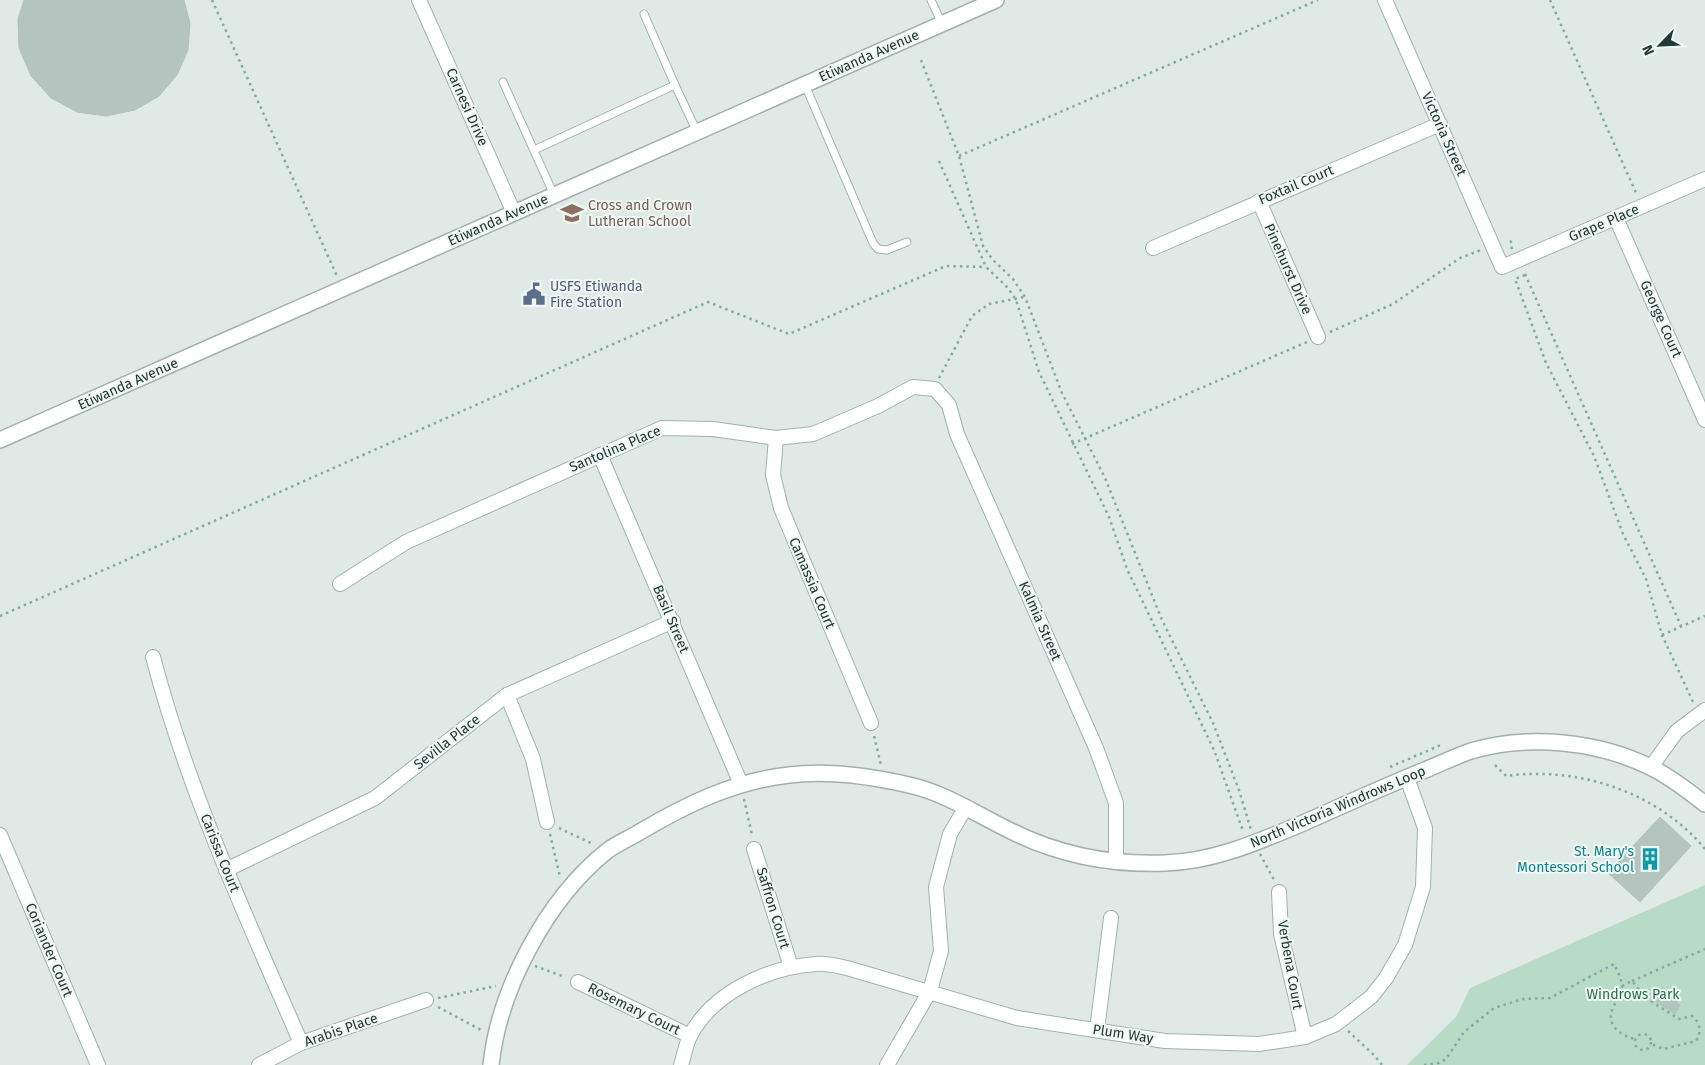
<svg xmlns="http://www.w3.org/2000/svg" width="1705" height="1065" font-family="'Fira Sans',sans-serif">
  <rect width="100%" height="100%" fill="#dfeae6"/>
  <path fill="#b7dbc5" d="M1705 885V1065H1407L1456 1017 1470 988Z"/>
  <g fill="#b4c4bf" stroke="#b1c3be">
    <path d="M24 0H184L190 23 188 50 177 75 159 96 135 110 106 116 77 112 51 98 31 76 19 48 18 19Z"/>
    <path d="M1660 817 1691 846 1640 902 1608 873Z"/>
    <path d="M1662 988 1677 998 1675 1001 1680 1005 1675 1014 1654 1000Z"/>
  </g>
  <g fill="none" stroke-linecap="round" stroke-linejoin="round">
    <defs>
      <g id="service">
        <path d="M931 0 942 24"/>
        <path d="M644 14 675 85"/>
        <path d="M503 82 554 195"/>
        <path d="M805 85 873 243 878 249 887 250 907 242"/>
        <path d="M534 150 675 85 697 132"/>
      </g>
      <g id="minor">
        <path d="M419 0 514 213"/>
        <path d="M1385 0 1502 267 1705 179"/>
        <path d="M1259 201 1318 337"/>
        <path d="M1616 218 1705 420"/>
        <path d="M1153 248 1440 124"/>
        <path d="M776 438 773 475 781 508 871 723"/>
        <path d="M600 455 741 784"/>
        <path d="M340 584 406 542 662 428 713 429 776 438 813 434 878 406 913 387 935 389 949 405 957 434 1096 748 1116 803V862"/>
        <path d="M153 657C188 791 246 917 301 1043"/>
        <path d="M507 695 533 759 547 822"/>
        <path d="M1651 767 1677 731 1705 710"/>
        <path d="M0 835 98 1065"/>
        <path d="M754 849 791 967"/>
        <path d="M226 870 375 798 507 695 673 621"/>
        <path d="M1279 892 1281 934 1305 1037"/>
        <path d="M578 982 690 1036"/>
        <path d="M1097 1030 1111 918"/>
        <path d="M259 1065 301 1043 426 1000"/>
        <path d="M681 1065C684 1056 686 1044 690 1036 713 992 769 967 816 964 826 963 837 966 847 968L1017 1018 1165 1041 1259 1044 1305 1037 1336 1024 1371 997 1386 978 1405 945 1423 887 1425 828 1407 778"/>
        <path d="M887 1065 930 991 941 951 936 887 950 834 966 807"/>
      </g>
      <g id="tertiary">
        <path d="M0 440 996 0"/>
        <path d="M491 1065C499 989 547 899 607 851 616 844 628 839 638 833 685 805 734 781 789 775 829 770 870 776 909 785 946 793 979 816 1013 832 1060 855 1112 865 1165 863 1212 862 1258 842 1301 824 1342 806 1383 787 1425 770 1440 764 1456 756 1471 751 1528 734 1599 741 1652 768 1671 777 1688 791 1705 804"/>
      </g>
    </defs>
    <use href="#service" stroke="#a2b1ad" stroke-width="9"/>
    <use href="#minor" stroke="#a2b1ad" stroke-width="16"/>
    <use href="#tertiary" stroke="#a2b1ad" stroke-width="18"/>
    <g stroke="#7fada4" stroke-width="2.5" stroke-dasharray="2.5 4" stroke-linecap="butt">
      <path d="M212 0 337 276"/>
      <path d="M1550 0 1637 195"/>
      <path d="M921 60 959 156 983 246 993 260 1013 279 1025 297 1062 393 1105 478 1162 620 1213 723 1239 790 1251 830"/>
      <path d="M959 156 1318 0"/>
      <path d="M939 161 986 267 1008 288 1016 300 1039 372 1109 517 1127 569 1214 750 1243 831"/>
      <path d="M1512 249 1510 243 1513 239"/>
      <path d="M1525 274 1681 626"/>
      <path d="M1525 275 1515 279 1546 363 1594 456 1623 534 1646 579 1662 635 1693 702"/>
      <path d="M1330 332 1393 304 1460 258 1481 250"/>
      <path d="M939 378 972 316 989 304 1024 297"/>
      <path d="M1072 444 1307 342"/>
      <path d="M0 616 708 302 789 334 946 266 986 267"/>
      <path d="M1662 635 1705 616"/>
      <path d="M874 736 881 765"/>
      <path d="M1495 765 1506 776C1578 766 1658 792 1705 849"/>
      <path d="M1390 767 1441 745"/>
      <path d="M744 799 752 835"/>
      <path d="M559 828 593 844"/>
      <path d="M550 834 560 877"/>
      <path d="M1260 854 1274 880"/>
      <path d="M535 966 565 977"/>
      <path d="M1632 981 1705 949"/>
      <path d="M1622 986 1632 981 1646 998 1679 1019 1692 1016C1700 1022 1702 1032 1696 1041L1664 1049 1651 1044"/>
      <path d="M438 998 496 986"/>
      <path d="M438 1007 483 1031"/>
      <path d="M1348 1031 1375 1056 1382 1065"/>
      <circle cx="1643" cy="1042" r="8"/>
      <path d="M1424 1065 1439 1063 1446 1059 1464 1032 1494 1008 1523 999 1550 998 1614 964C1618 972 1623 981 1622 991 1621 998 1615 1002 1613 1008 1605 1025 1621 1036 1635 1039"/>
    </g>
    <use href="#service" stroke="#fff" stroke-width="7"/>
    <use href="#minor" stroke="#fff" stroke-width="14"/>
    <use href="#tertiary" stroke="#fff" stroke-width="15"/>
  </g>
  <defs>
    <symbol id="school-bare" viewBox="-9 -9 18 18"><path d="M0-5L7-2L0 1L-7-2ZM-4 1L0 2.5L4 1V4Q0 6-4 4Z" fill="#8d6e63" stroke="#eff7f4" stroke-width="2.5" paint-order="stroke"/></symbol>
    <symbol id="civic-bare" viewBox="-9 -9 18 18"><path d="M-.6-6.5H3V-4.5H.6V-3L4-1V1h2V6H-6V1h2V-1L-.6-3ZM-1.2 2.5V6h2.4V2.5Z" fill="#5c6f8a" stroke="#eff7f4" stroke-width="2.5" paint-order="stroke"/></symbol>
    <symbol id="building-bare" viewBox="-9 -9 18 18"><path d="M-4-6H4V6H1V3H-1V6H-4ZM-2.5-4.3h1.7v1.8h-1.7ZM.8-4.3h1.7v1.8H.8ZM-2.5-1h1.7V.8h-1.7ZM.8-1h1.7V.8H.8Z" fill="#0f9aa8" stroke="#eff7f4" stroke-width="2.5" paint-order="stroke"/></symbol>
  </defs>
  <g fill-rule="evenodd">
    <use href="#school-bare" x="556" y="197" width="32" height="32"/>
    <use href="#civic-bare" x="518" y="278" width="32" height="32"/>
    <use href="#building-bare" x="1634" y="843" width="32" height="32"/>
  </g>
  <g text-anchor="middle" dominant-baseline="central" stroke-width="4" stroke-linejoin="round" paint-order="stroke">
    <g font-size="14" fill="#203935" stroke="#eff7f4">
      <text transform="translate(869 56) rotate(-24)">Etiwanda Avenue</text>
      <text transform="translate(467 107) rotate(66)">Carnesi Drive</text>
      <text transform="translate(1444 134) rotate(66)">Victoria Street</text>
      <text transform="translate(1296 185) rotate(-23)">Foxtail Court</text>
      <text transform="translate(498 220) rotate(-24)">Etiwanda Avenue</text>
      <text transform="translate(1604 223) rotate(-23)">Grape Place</text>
      <text transform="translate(1288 269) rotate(66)">Pinehurst Drive</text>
      <text transform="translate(1661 319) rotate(66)">George Court</text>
      <text transform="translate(128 384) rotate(-24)">Etiwanda Avenue</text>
      <text transform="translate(615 449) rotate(-23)">Santolina Place</text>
      <text transform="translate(812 583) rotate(67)">Camassia Court</text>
      <text transform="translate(671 619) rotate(67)">Basil Street</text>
      <text transform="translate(1040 621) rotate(66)">Kalmia Street</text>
      <text transform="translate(447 742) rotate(-38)">Sevilla Place</text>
      <text transform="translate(1338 807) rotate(-23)">North Victoria Windrows Loop</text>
      <text transform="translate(220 853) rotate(68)">Carissa Court</text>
      <text transform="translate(773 908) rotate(73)">Saffron Court</text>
      <text transform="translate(49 950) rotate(67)">Coriander Court</text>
      <text transform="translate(1290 965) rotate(80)">Verbena Court</text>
      <text transform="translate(634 1009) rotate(26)">Rosemary Court</text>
      <text transform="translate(341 1030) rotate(-19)">Arabis Place</text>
      <text transform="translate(1123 1034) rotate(9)">Plum Way</text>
    </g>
    <g font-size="14" fill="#785e54" stroke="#eff7f4" text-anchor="start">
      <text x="588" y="205">Cross and Crown<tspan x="588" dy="16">Lutheran School</tspan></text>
    </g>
    <g font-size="14" fill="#4e5e75" stroke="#eff7f4" text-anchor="start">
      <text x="550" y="286">USFS Etiwanda<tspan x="550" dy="16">Fire Station</tspan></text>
    </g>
    <g font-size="14" fill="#0d838f" stroke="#eff7f4" text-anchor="end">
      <text x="1634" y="851">St. Mary's<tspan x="1634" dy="16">Montessori School</tspan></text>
    </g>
    <g font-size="14" fill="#2b6f4d" stroke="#eff7f4">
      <text x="1633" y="994">Windrows Park</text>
    </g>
  </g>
  <g transform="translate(1660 45) rotate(246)" stroke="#eff7f4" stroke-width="4" paint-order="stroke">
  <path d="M0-4L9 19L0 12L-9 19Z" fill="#203935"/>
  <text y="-8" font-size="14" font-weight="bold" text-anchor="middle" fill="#203935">N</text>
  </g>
</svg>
